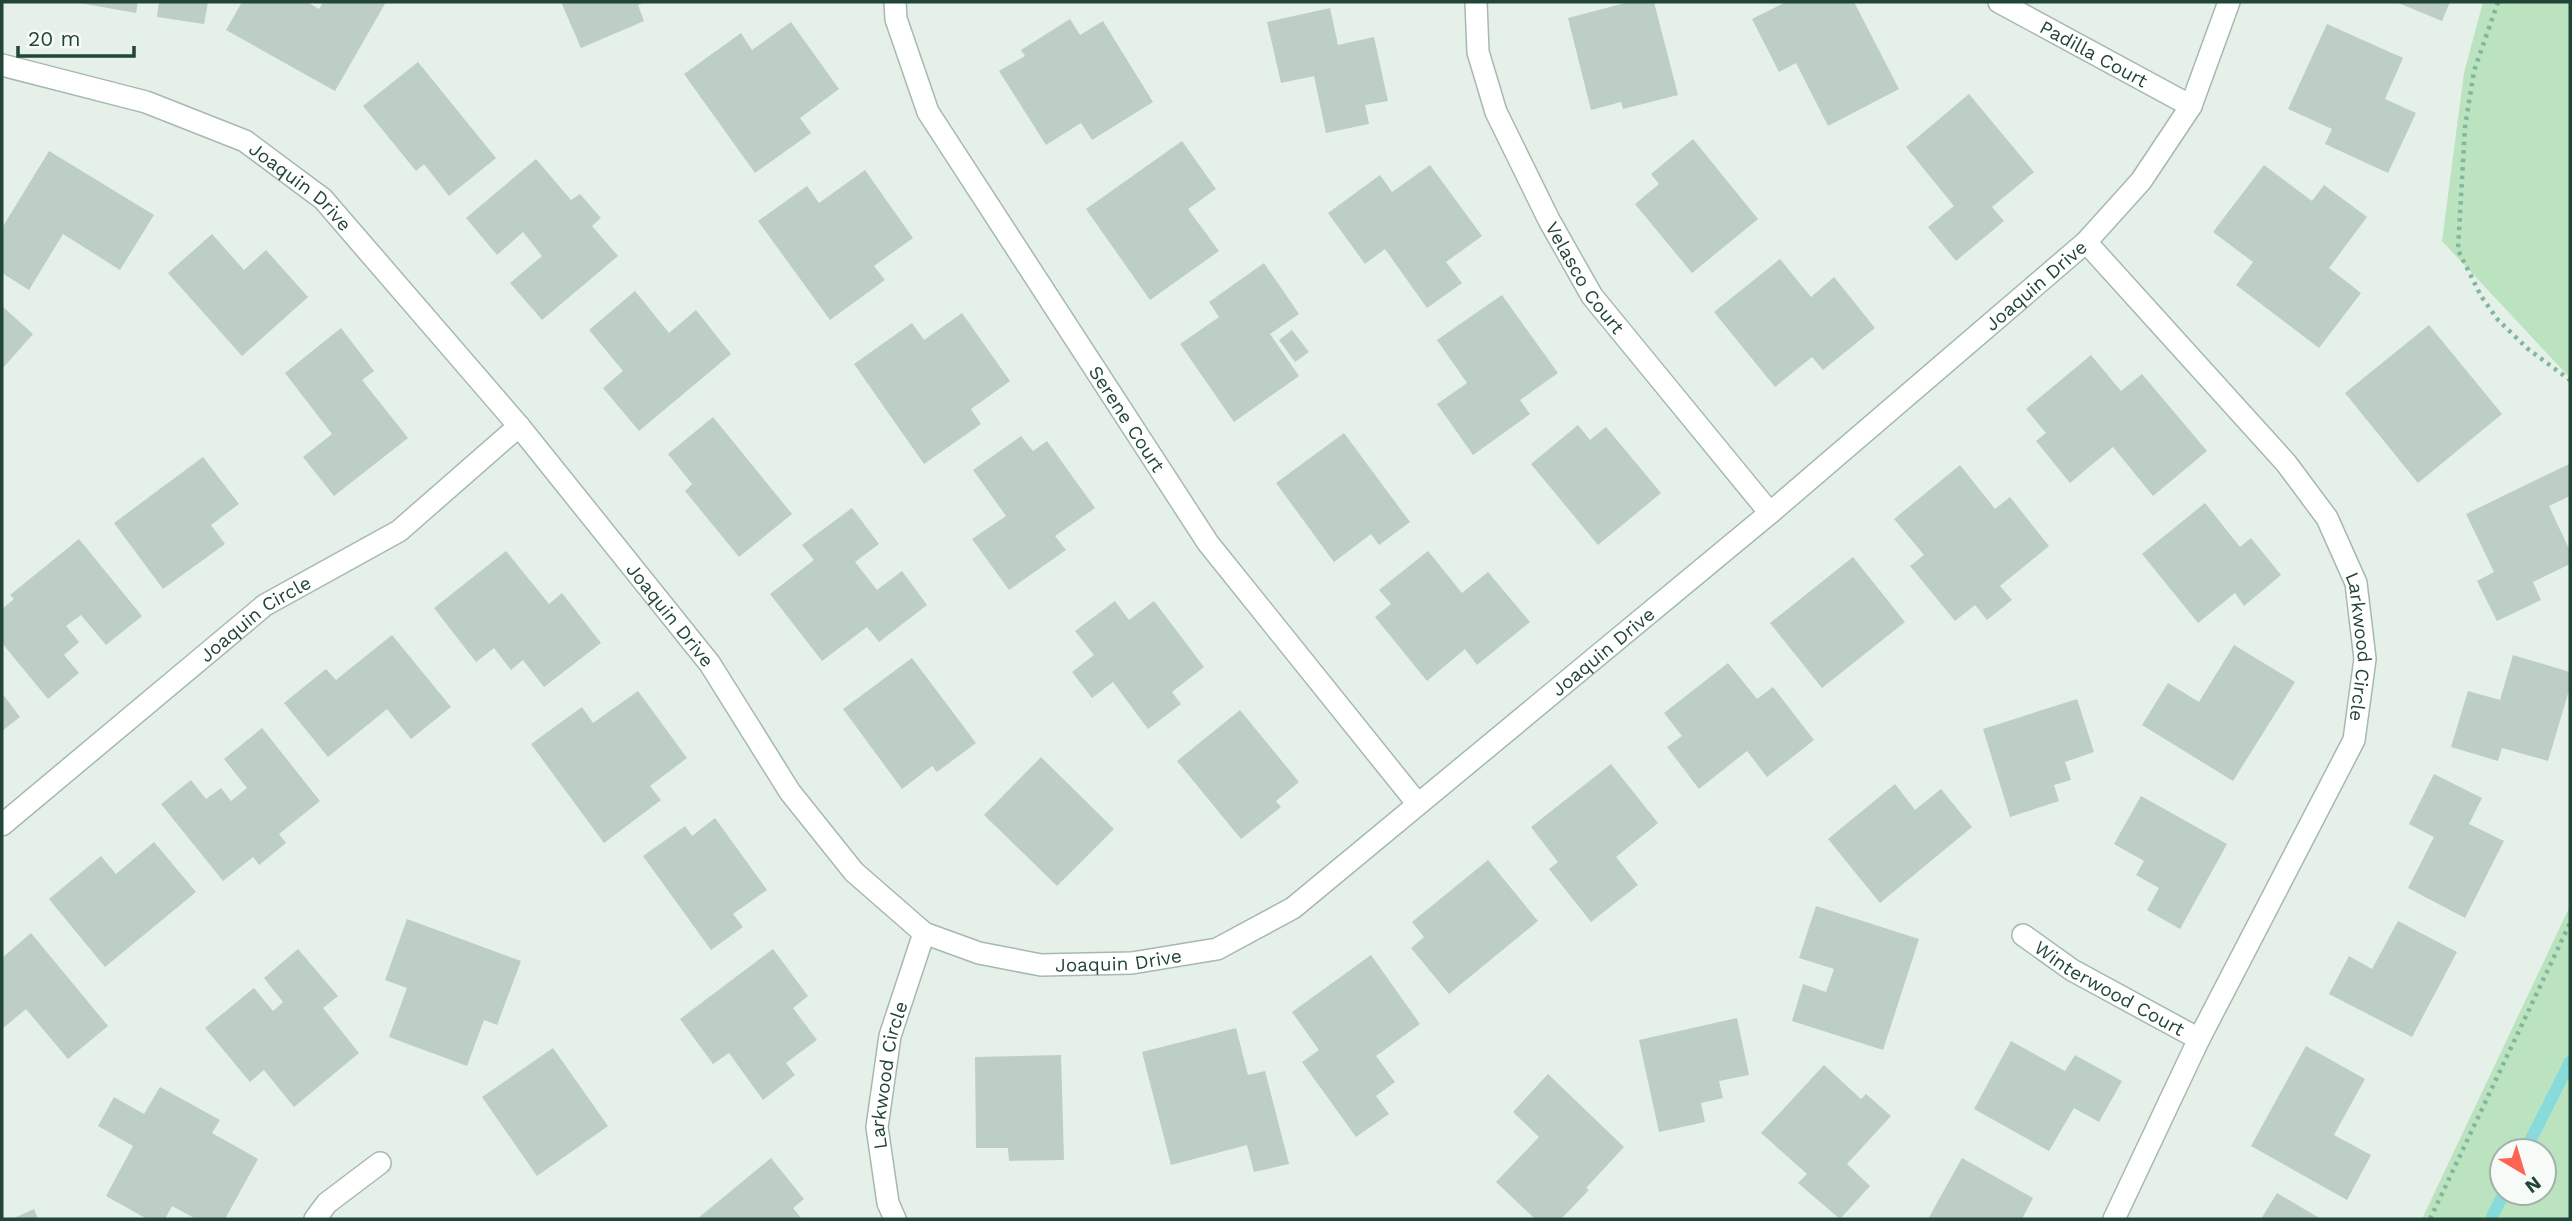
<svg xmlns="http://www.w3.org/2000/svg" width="2572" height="1221" font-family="'Work Sans',sans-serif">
  <rect width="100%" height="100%" fill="#e5f0e9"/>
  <g fill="#bce3c0" fill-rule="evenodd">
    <path d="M2483 2H2570V378L2442 241 2464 73Z"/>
    <path d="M2570 906V1219H2422ZM2502 1151H2544V1193H2502Z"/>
  </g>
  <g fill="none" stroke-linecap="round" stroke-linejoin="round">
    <g stroke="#87dbdb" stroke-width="12">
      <path d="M2525 1151 2570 1062"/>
      <path d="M2491 1219 2504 1193"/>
    </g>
  </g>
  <g fill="#bdcec5">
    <path d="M74 2H138L136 13Z"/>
    <path d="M159 2H208L204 24 157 17Z"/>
    <path d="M242 2H307L319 9 323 2H386L335 91 226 30Z"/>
    <path d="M561 2H646L638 5 644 21 581 48Z"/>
    <path d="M1629 2H1654L1678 95 1623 109 1621 102 1591 110 1568 18Z"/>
    <path d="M1786 2H1854L1899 89 1828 126 1796 63 1779 72 1752 19Z"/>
    <path d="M2396 2H2450L2442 21Z"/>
    <path d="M1330 8 1338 45 1374 37 1388 101 1365 105 1369 124 1326 133 1314 76 1281 83 1267 22Z"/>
    <path d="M1070 19 1080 35 1103 21 1153 102 1092 140 1081 123 1046 145 999 71 1025 56 1021 50Z"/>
    <path d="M791 22 839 89 800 118 811 133 755 173 684 74 741 33 752 50Z"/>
    <path d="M2327 24 2403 58 2385 99 2416 113 2388 173 2325 144 2332 129 2288 109Z"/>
    <path d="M418 62 496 158 449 196 424 164 416 171 363 106Z"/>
    <path d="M1969 94 2034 172 1992 207 2004 221 1956 261 1928 227 1954 206 1906 147Z"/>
    <path d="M1693 139 1758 219 1692 273 1635 204 1659 184 1651 174Z"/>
    <path d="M1182 141 1216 189 1188 209 1219 251 1150 300 1086 209Z"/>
    <path d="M49 151 154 215 120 270 63 234 29 290 2 273V228Z"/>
    <path d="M536 159 571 200 580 194 601 218 592 226 618 256 542 320 510 283 542 256 523 232 497 255 466 218Z"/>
    <path d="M1430 165 1482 236 1446 262 1462 283 1427 308 1385 249 1365 264 1328 213 1380 175 1392 192Z"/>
    <path d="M2264 165 2312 201 2324 185 2367 217 2329 268 2361 293 2319 348 2236 285 2253 262 2213 232Z"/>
    <path d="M865 170 913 238 874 266 885 280 830 320 758 221 807 186 819 203Z"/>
    <path d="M212 234 244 270 266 250 308 297 242 356 168 273Z"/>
    <path d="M1780 259 1811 297 1834 277 1875 328 1823 370 1812 357 1775 387 1714 312Z"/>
    <path d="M1264 263 1299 314 1270 334 1299 376 1234 422 1180 344 1219 317 1209 302Z"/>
    <path d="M635 291 669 333 696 310 731 354 639 431 603 388 623 371 589 330Z"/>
    <path d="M1502 295 1558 373 1520 400 1530 414 1473 455 1437 404 1467 383 1437 340Z"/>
    <path d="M2 306 33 334 2 369Z"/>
    <path d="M962 313 1010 381 971 409 981 424 924 464 854 364 912 323 924 340Z"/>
    <path d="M2429 325 2502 414 2418 483 2345 393Z"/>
    <path d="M341 328 374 371 362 380 408 438 334 496 303 457 332 434 285 373Z"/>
    <path d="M1292 330 1309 352 1295 362 1279 340Z"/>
    <path d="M2091 355 2121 391 2142 374 2207 451 2153 496 2113 447 2070 483 2036 441 2046 433 2026 409Z"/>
    <path d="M713 417 792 514 739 557 685 491 692 484 668 454Z"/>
    <path d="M1578 425 1590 440 1606 427 1661 493 1598 545 1531 464Z"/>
    <path d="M1344 433 1410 522 1379 545 1371 534 1334 562 1276 483Z"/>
    <path d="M1021 436 1033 451 1047 441 1095 508 1055 536 1066 550 1009 590 972 539 1006 516 973 470Z"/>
    <path d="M203 457 239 504 211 525 225 544 163 589 114 523Z"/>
    <path d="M2569 464 2570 496 2549 506 2570 551V564L2533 582 2541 600 2497 621 2477 581 2494 572 2466 514Z"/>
    <path d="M1960 465 1995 509 2010 497 2049 546 2000 586 2012 600 1987 620 1975 605 1955 621 1910 566 1924 555 1894 519Z"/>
    <path d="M2205 503 2240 547 2251 538 2281 575 2244 606 2235 593 2198 623 2142 554Z"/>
    <path d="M852 508 879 544 855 562 877 590 902 571 927 605 879 642 867 627 822 661 770 594 814 560 802 545Z"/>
    <path d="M79 539 142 616 106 645 81 615 66 626 79 642 64 655 79 673 48 699 2 643V609L14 599 10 595Z"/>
    <path d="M506 551 549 604 562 593 601 643 544 687 523 660 511 670 494 648 476 662 434 608Z"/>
    <path d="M1428 551 1462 593 1488 572 1530 622 1477 665 1465 649 1427 681 1375 617 1391 604 1379 590Z"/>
    <path d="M1853 557 1905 622 1822 688 1770 623Z"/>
    <path d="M1115 601 1129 620 1154 601 1204 667 1172 692 1181 704 1148 729 1113 682 1092 698 1072 672 1094 655 1075 631Z"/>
    <path d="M392 635 451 707 411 739 387 709 328 757 284 703 326 669 336 680Z"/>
    <path d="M2234 645 2295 682 2233 781 2142 725 2168 683 2199 702Z"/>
    <path d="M2513 655 2570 672V687L2548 761 2502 748 2498 761 2451 747 2468 691 2500 700Z"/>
    <path d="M912 658 976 743 937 772 932 766 902 789 843 709Z"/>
    <path d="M1728 663 1757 699 1773 687 1814 740 1767 777 1747 751 1699 789 1667 747 1682 736 1664 713Z"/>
    <path d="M638 691 687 758 650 786 661 800 604 843 531 744 582 707 593 723Z"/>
    <path d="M2 693 20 717 2 731Z"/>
    <path d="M2077 699 2094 752 2065 762 2071 780 2054 785 2059 801 2010 817 1983 729Z"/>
    <path d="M1240 710 1299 782 1276 801 1281 807 1241 839 1177 761Z"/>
    <path d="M262 728 320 801 279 834 286 843 259 865 253 857 223 881 161 804 191 780 206 799 221 788 231 801 247 788 224 759Z"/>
    <path d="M1041 757 1114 829 1057 886 984 815Z"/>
    <path d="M1611 764 1658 823 1616 857 1638 885 1591 922 1549 869 1558 862 1531 827Z"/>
    <path d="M2434 774 2482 798 2469 824 2504 841 2465 918 2408 888 2434 837 2409 824Z"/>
    <path d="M1895 784 1915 810 1941 789 1972 827 1880 903 1828 839Z"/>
    <path d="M2141 796 2227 844 2180 929 2147 910 2159 888 2136 875 2144 861 2114 844Z"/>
    <path d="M715 818 767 890 733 914 743 927 711 950 643 856 685 826 692 836Z"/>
    <path d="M154 842 196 892 105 967 49 899 101 856 116 874Z"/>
    <path d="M1488 860 1538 921 1449 994 1411 948 1424 937 1412 922Z"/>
    <path d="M1816 906 1919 939 1883 1050 1792 1021 1803 984 1826 992 1834 969 1799 958Z"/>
    <path d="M407 919 521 961 497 1025 484 1020 467 1066 389 1037 407 988 385 980Z"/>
    <path d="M2398 921 2457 952 2412 1037 2329 994 2349 956 2372 969Z"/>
    <path d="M31 933 108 1026 68 1059 26 1009 2 1029V958Z"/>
    <path d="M298 949 338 996 323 1008 359 1053 294 1107 264 1070 250 1082 205 1028 254 988 273 1011 283 1002 264 978Z"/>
    <path d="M773 949 808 996 793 1008 817 1040 786 1063 795 1075 763 1100 729 1053 713 1064 680 1019Z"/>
    <path d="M1371 955 1420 1024 1376 1056 1395 1082 1376 1096 1389 1114 1356 1137 1302 1062 1319 1050 1292 1012Z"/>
    <path d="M1737 1018 1749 1075 1719 1081 1723 1098 1701 1103 1705 1122 1659 1132 1639 1040Z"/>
    <path d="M1236 1028 1248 1075 1265 1071 1289 1164 1254 1172 1247 1145 1171 1165 1142 1052Z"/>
    <path d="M2011 1041 2065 1071 2075 1055 2122 1081 2099 1122 2074 1108 2049 1151 1974 1109Z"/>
    <path d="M2306 1046 2365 1079 2334 1135 2371 1155 2347 1200 2251 1146Z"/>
    <path d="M553 1048 608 1126 537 1176 482 1097Z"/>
    <path d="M1061 1055 1064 1160 1009 1161 1008 1148H976L975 1057Z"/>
    <path d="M1824 1065 1861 1099 1866 1094 1891 1116 1847 1164 1870 1186 1840 1219 1798 1183 1807 1174 1761 1133Z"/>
    <path d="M1548 1074 1624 1147 1586 1188 1589 1190 1561 1219H1535L1496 1182 1539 1137 1513 1112Z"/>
    <path d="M160 1087 220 1120 212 1133 258 1159 225 1219H196L172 1206 165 1219H147L106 1196 133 1146 98 1126 114 1097 144 1114Z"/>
    <path d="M771 1158 804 1199 793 1208 802 1219H697Z"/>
    <path d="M1962 1158 2033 1198 2022 1219H1928Z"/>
    <path d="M2277 1193 2321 1219H2261Z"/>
    <path d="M34 1209 38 1219H12Z"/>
  </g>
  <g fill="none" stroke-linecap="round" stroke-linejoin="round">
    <defs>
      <g id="minor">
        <path id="s1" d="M895 2 896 19 928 112 1208 543 1417 803"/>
        <path id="s2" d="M1476 2 1478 52 1496 112 1549 220 1592 296 1770 513"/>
        <path id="s3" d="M1999 2 2191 106"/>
        <path id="s4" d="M2 65 146 102 245 141 323 199 519 426 710 664 790 792 854 872 924 933 979 953 1041 965 1132 963 1217 949 1293 908 1770 513 2086 242 2141 181 2191 106 2229 2"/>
        <path id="s5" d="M2086 242 2286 463 2327 518 2356 583 2365 659 2354 740 2199 1039 2114 1219"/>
        <path id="s6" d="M2 825 265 605 399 531 519 426"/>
        <path id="s7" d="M2023 935 2072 970 2199 1039"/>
        <path d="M315 1219 327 1203 380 1163"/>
        <path id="s8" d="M895 1219 888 1203 877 1127 890 1036 924 933"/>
      </g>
    </defs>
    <use href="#minor" stroke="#a6b9b0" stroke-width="24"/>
    <g stroke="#82b79e" stroke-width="4.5" stroke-dasharray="3.5 5" stroke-linecap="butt">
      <path d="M2498 2 2474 71 2465 127 2458 250 2481 296 2498 320 2528 349 2570 380"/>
      <path d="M2430 1219 2570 923"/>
    </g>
    <use href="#minor" stroke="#fff" stroke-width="21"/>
  </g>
  <g text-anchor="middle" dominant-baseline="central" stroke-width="5" stroke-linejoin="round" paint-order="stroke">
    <g font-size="19" fill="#214536" stroke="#f7fbf8">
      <text stroke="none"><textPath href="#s3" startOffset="108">Padilla Court</textPath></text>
      <text stroke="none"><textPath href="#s4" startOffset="327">Joaquin Drive</textPath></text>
      <text stroke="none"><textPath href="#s2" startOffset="301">Velasco Court</textPath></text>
      <text stroke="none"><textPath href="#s4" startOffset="2658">Joaquin Drive</textPath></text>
      <text stroke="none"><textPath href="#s1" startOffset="481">Serene Court</textPath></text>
      <text stroke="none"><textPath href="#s4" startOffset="894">Joaquin Drive</textPath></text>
      <text stroke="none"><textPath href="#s6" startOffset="327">Joaquin Circle</textPath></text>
      <text stroke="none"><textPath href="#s5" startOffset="502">Larkwood Circle</textPath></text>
      <text stroke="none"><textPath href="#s4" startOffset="2091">Joaquin Drive</textPath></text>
      <text stroke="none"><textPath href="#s4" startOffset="1503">Joaquin Drive</textPath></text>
      <text stroke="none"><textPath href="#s7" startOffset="102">Winterwood Court</textPath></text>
      <text stroke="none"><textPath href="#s8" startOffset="147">Larkwood Circle</textPath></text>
    </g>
  </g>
  <rect width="2572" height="1221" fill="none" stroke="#214536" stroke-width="7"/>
  <g transform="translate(2523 1172) rotate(142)"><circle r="33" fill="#f7fbf8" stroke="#a1b2aa" stroke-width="2"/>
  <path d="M0-5L12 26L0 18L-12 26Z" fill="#ff6354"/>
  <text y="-10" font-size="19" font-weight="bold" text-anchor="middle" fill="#214536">N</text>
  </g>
  <path d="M18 46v10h116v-10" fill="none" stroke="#214536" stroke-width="3.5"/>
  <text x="28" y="46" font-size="21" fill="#214536" stroke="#f7fbf8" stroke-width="5" paint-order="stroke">20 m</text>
</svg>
